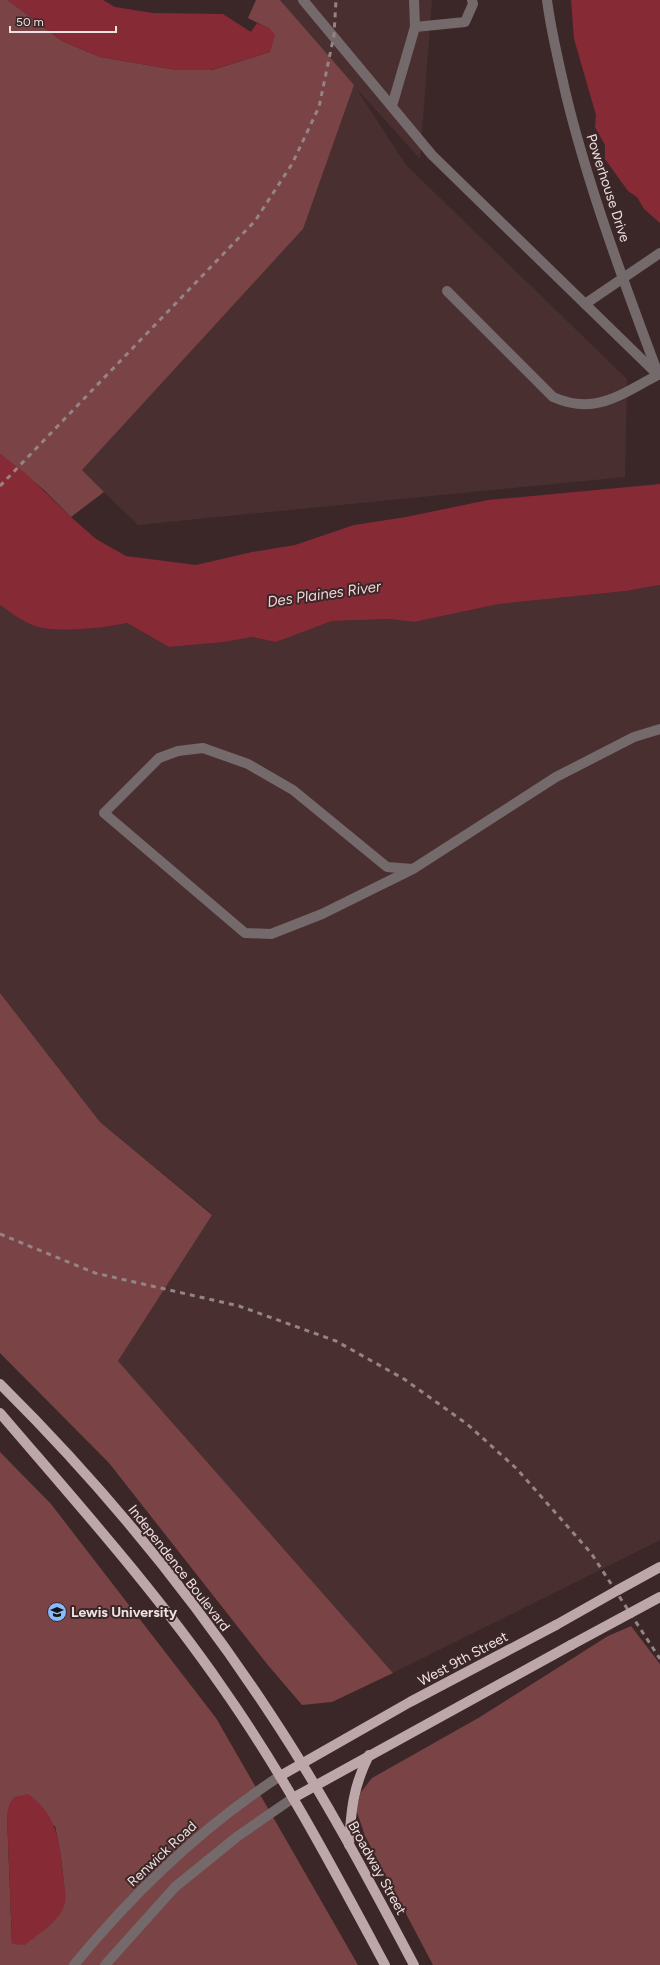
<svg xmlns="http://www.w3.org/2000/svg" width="660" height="1965" font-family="Figtree,sans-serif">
  <rect width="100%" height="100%" fill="#3b2728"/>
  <g fill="#492f30">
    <path d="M280 0H432L420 159 356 88 406 165 627 379 625 477 138 525 81 470 303 229 305 30Z"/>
    <path d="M660 585V1540L393 1673 118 1361 212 1214 100 1122 0 993V605L22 620 56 629 113 626 127 623 169 647 225 642 252 637 276 642 332 621 390 619 414 622 499 604 626 591Z"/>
  </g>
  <g fill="#7a4346" fill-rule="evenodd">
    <path d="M0 0H8L62 41 100 57 177 70H212L270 52V29L248 18 256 0H280L354 85 303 229 82 470 104 492 71 517 44 490 0 454Z"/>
    <path d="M0 993 100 1122 212 1215 118 1361 393 1673 332 1702 302 1705 267 1664 109 1463 0 1353Z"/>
    <path d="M0 1452 51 1504 216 1718 358 1965H0ZM7 1815 55 1826C61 1852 64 1877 65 1903L12 1944Z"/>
    <path d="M631 1626 660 1664V1965H433L365 1836 356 1809 361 1792 372 1778 480 1717 608 1636Z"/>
  </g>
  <g fill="#862a36">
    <path d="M8 0H103L115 7 153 13 223 14 251 32 257 23 270 29 275 35 270 52 211 70H177L100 57 62 41Z"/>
    <path d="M571 0H660V223L644 209 637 197 628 191 605 159V145L595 127 596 115 574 39Z"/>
    <path d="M0 454 24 472 71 517 96 539 126 556 196 565 252 552 295 545 354 525 406 517 488 500 660 484V585L626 591 499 604 414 622 390 619 332 621 276 642 252 637 225 642 169 647 127 623C106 628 55 633 35 626 22 621 11 613 0 605Z"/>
    <path d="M28 1794C57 1814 60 1843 63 1875 64 1884 67 1895 65 1903 61 1921 38 1934 25 1945L12 1944 7 1815 9 1805 14 1797Z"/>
  </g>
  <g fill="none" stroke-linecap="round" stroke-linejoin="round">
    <g stroke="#756a6b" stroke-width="10">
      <path d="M303 0 432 155 658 375"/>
      <path d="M547 0C551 32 559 63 566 95 589 189 623 280 657 371"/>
      <path d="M415 27 465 22 473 4 472 0"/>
      <path d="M392 106 415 27 414 0"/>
      <path d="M447 291 553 397C596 416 621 394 658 375"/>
      <path d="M585 304 660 253"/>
      <path d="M413 869 387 867 293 790 248 764 203 748 178 751 159 758 104 813 245 933 271 934 322 914 413 869 556 777 634 737 660 729"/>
      <path d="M74 1965C133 1893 202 1827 280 1776"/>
      <path d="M105 1965 175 1887 238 1836 293 1798"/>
    </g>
    <g stroke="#bea7a8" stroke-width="10">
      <path d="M0 1384C101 1484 193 1596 271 1715 324 1795 369 1880 414 1965"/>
      <path d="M0 1413C76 1502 155 1590 222 1687 284 1775 334 1870 385 1965"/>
      <path d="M618 1590 660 1567"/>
      <path d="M280 1776 410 1702 556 1625"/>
      <path d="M293 1798 571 1645"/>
      <path d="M349 1845C351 1810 353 1787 369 1755"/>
    </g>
    <g stroke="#958485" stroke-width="3" stroke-dasharray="5 5" stroke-linecap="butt">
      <path d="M0 486 255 221 292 164 319 107 334 35 336 0"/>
      <path d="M0 1234 95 1273 239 1306 336 1341 404 1379 467 1424 517 1469 591 1553 660 1659"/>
    </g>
    <g stroke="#bea7a8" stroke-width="10">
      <path d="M556 1625 618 1590"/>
      <path d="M571 1645 660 1597"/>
    </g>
  </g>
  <defs>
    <symbol id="university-disc" viewBox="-11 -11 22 22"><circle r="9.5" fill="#89bafc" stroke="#3b2728"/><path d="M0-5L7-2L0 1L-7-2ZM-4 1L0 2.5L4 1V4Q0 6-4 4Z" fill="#111"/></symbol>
  </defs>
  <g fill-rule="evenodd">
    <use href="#university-disc" x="46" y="1601" width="22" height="22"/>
  </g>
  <g text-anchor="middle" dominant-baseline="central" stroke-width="4" stroke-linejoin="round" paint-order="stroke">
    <g font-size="14" fill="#efe1e1" stroke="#3b2728">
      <text transform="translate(608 188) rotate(72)">Powerhouse Drive</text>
      <text transform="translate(179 1568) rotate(52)">Independence Boulevard</text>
      <text transform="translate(463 1659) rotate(-28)">West 9th Street</text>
      <text transform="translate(162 1854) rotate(-43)">Renwick Road</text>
      <text transform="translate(377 1868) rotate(61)">Broadway Street</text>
    </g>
    <g font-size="14" font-weight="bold" fill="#efe1e1" stroke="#3b2728" text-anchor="start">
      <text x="71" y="1612">Lewis University</text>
    </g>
    <g font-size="15" font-style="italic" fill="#f0d4d5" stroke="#3b2728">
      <text transform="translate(324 594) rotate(-8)">Des Plaines River</text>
    </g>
  </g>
  <path d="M10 26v6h106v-6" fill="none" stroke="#efe1e1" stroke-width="2"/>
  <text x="16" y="26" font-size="12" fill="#efe1e1" stroke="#3b2728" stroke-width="3" paint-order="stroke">50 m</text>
</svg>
